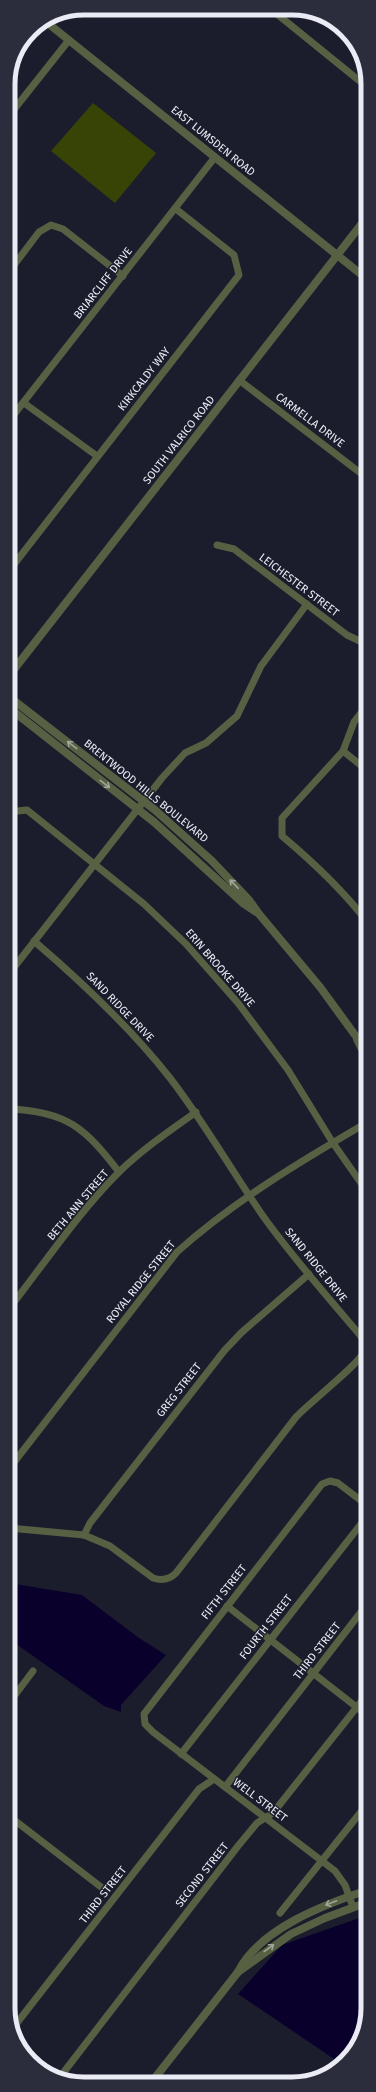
<svg xmlns="http://www.w3.org/2000/svg" width="376" height="2092" font-family="'Fira Sans',sans-serif">
  <rect width="100%" height="100%" fill="#1c1d2c"/>
  <path fill="#384406" d="M93 103 156 153 115 203 51 151Z"/>
  <g fill="#09012c">
    <path d="M9 1583 82 1595 139 1638 166 1655 121 1705V1712L104 1706 9 1639Z"/>
    <path d="M368 1915V2013L349 2058 340 2063 238 1994 282 1945Z"/>
  </g>
  <g fill="none" stroke-linecap="round" stroke-linejoin="round">
    <g stroke="#576042" stroke-width="7">
      <path d="M272 10 367 87"/>
      <path d="M8 117 69 40"/>
      <path d="M8 273 39 232 51 225 63 229 123 276"/>
      <path d="M239 380 367 478"/>
      <path d="M24 403 97 456"/>
      <path d="M8 422 215 157"/>
      <path d="M217 545 234 549 347 635 368 645"/>
      <path d="M8 572 239 275 234 255 176 209"/>
      <path d="M368 704 354 722 343 751 282 818V836C313 862 343 890 368 923"/>
      <path d="M343 751 368 771"/>
      <path d="M8 812 27 810 144 904 186 944 238 1003 288 1070 333 1143 368 1193"/>
      <path d="M8 975 162 778 185 753 206 743 237 716 261 666 307 604"/>
      <path d="M8 1109C67 1111 85 1128 119 1172"/>
      <path d="M8 1310C44 1264 78 1213 119 1172 143 1149 169 1131 196 1112"/>
      <path d="M8 1470 177 1252C234 1201 301 1161 368 1122"/>
      <path d="M9 1528 84 1535 110 1546 153 1578C162 1581 169 1580 176 1573L296 1417C309 1403 359 1364 363 1353 366 1346 364 1340 360 1335 327 1296 293 1258 263 1216 231 1170 204 1122 170 1078 130 1027 83 983 34 941"/>
      <path d="M84 1535 90 1523 224 1351 241 1333 309 1274"/>
      <path d="M227 1606 368 1716"/>
      <path d="M9 1703 33 1671"/>
      <path d="M181 1754 368 1515"/>
      <path d="M225 1787 368 1603"/>
      <path d="M9 1816 101 1887"/>
      <path d="M353 1907 345 1885 335 1871 153 1732 145 1724 144 1714 322 1484 330 1481 338 1483 368 1506"/>
      <path d="M280 1913 368 1803"/>
      <path d="M13 2028 199 1789 214 1779"/>
      <path d="M60 2077 238 1846 257 1823 273 1813 368 1693"/>
    </g>
    <g stroke="#576042" stroke-width="8">
      <path d="M45 21 367 279"/>
      <path d="M8 677 367 217"/>
      <path d="M8 696 155 810 212 861 249 900 259 914 320 987 355 1035 368 1048"/>
      <path d="M8 707 154 822 244 904 256 912"/>
      <path d="M357 1039 368 1062"/>
      <path d="M238 1972 291 1934 325 1918 368 1902"/>
      <path d="M151 2083 238 1972C259 1929 325 1904 368 1890"/>
    </g>
  </g>
  <defs><path id="oneway-shaft" d="M-6 0H5M1.5-3L5.5 0L1.5 3" fill="none" stroke-width="1.6" stroke-linecap="round" stroke-linejoin="round"/></defs>
  <g stroke="#a0a69c">
    <use href="#oneway-shaft" transform="translate(72 745) rotate(-142)"/>
    <use href="#oneway-shaft" transform="translate(105 784) rotate(38)"/>
    <use href="#oneway-shaft" transform="translate(234 884) rotate(-134)"/>
    <use href="#oneway-shaft" transform="translate(331 1903) rotate(158)"/>
    <use href="#oneway-shaft" transform="translate(269 1948) rotate(-36)"/>
  </g>
  <g text-anchor="middle" dominant-baseline="central" stroke-width="3" stroke-linejoin="round" paint-order="stroke">
    <g font-size="11" fill="#eaebf5" stroke="#1c1d2c">
      <text transform="translate(213 141) rotate(39)">EAST LUMSDEN ROAD</text>
      <text transform="translate(103 283) rotate(-52)">BRIARCLIFF DRIVE</text>
      <text transform="translate(144 379) rotate(-52)">KIRKCALDY WAY</text>
      <text transform="translate(310 420) rotate(37)">CARMELLA DRIVE</text>
      <text transform="translate(179 440) rotate(-52)">SOUTH VALRICO ROAD</text>
      <text transform="translate(299 585) rotate(37)">LEICHESTER STREET</text>
      <text transform="translate(146 791) rotate(39)">BRENTWOOD HILLS BOULEVARD</text>
      <text transform="translate(220 968) rotate(49)">ERIN BROOKE DRIVE</text>
      <text transform="translate(120 1007) rotate(46)">SAND RIDGE DRIVE</text>
      <text transform="translate(78 1205) rotate(-50)">BETH ANN STREET</text>
      <text transform="translate(316 1265) rotate(51)">SAND RIDGE DRIVE</text>
      <text transform="translate(141 1282) rotate(-51)">ROYAL RIDGE STREET</text>
      <text transform="translate(179 1390) rotate(-52)">GREG STREET</text>
      <text transform="translate(224 1592) rotate(-52)">FIFTH STREET</text>
      <text transform="translate(266 1627) rotate(-52)">FOURTH STREET</text>
      <text transform="translate(317 1651) rotate(-52)">THIRD STREET</text>
      <text transform="translate(260 1800) rotate(37)">WELL STREET</text>
      <text transform="translate(202 1875) rotate(-52)">SECOND STREET</text>
      <text transform="translate(103 1895) rotate(-52)">THIRD STREET</text>
    </g>
  </g>
  <path d="M0 0H376V2092H0ZM84 15H292A69 69 0 0 1 361 84V2008A69 69 0 0 1 292 2077H84A69 69 0 0 1 15 2008V84A69 69 0 0 1 84 15Z" fill="#2c2d3c" fill-rule="evenodd"/>
  <path fill="none" stroke="#eaebf5" stroke-width="5" d="M84 15H292A69 69 0 0 1 361 84V2008A69 69 0 0 1 292 2077H84A69 69 0 0 1 15 2008V84A69 69 0 0 1 84 15Z"/>
</svg>
